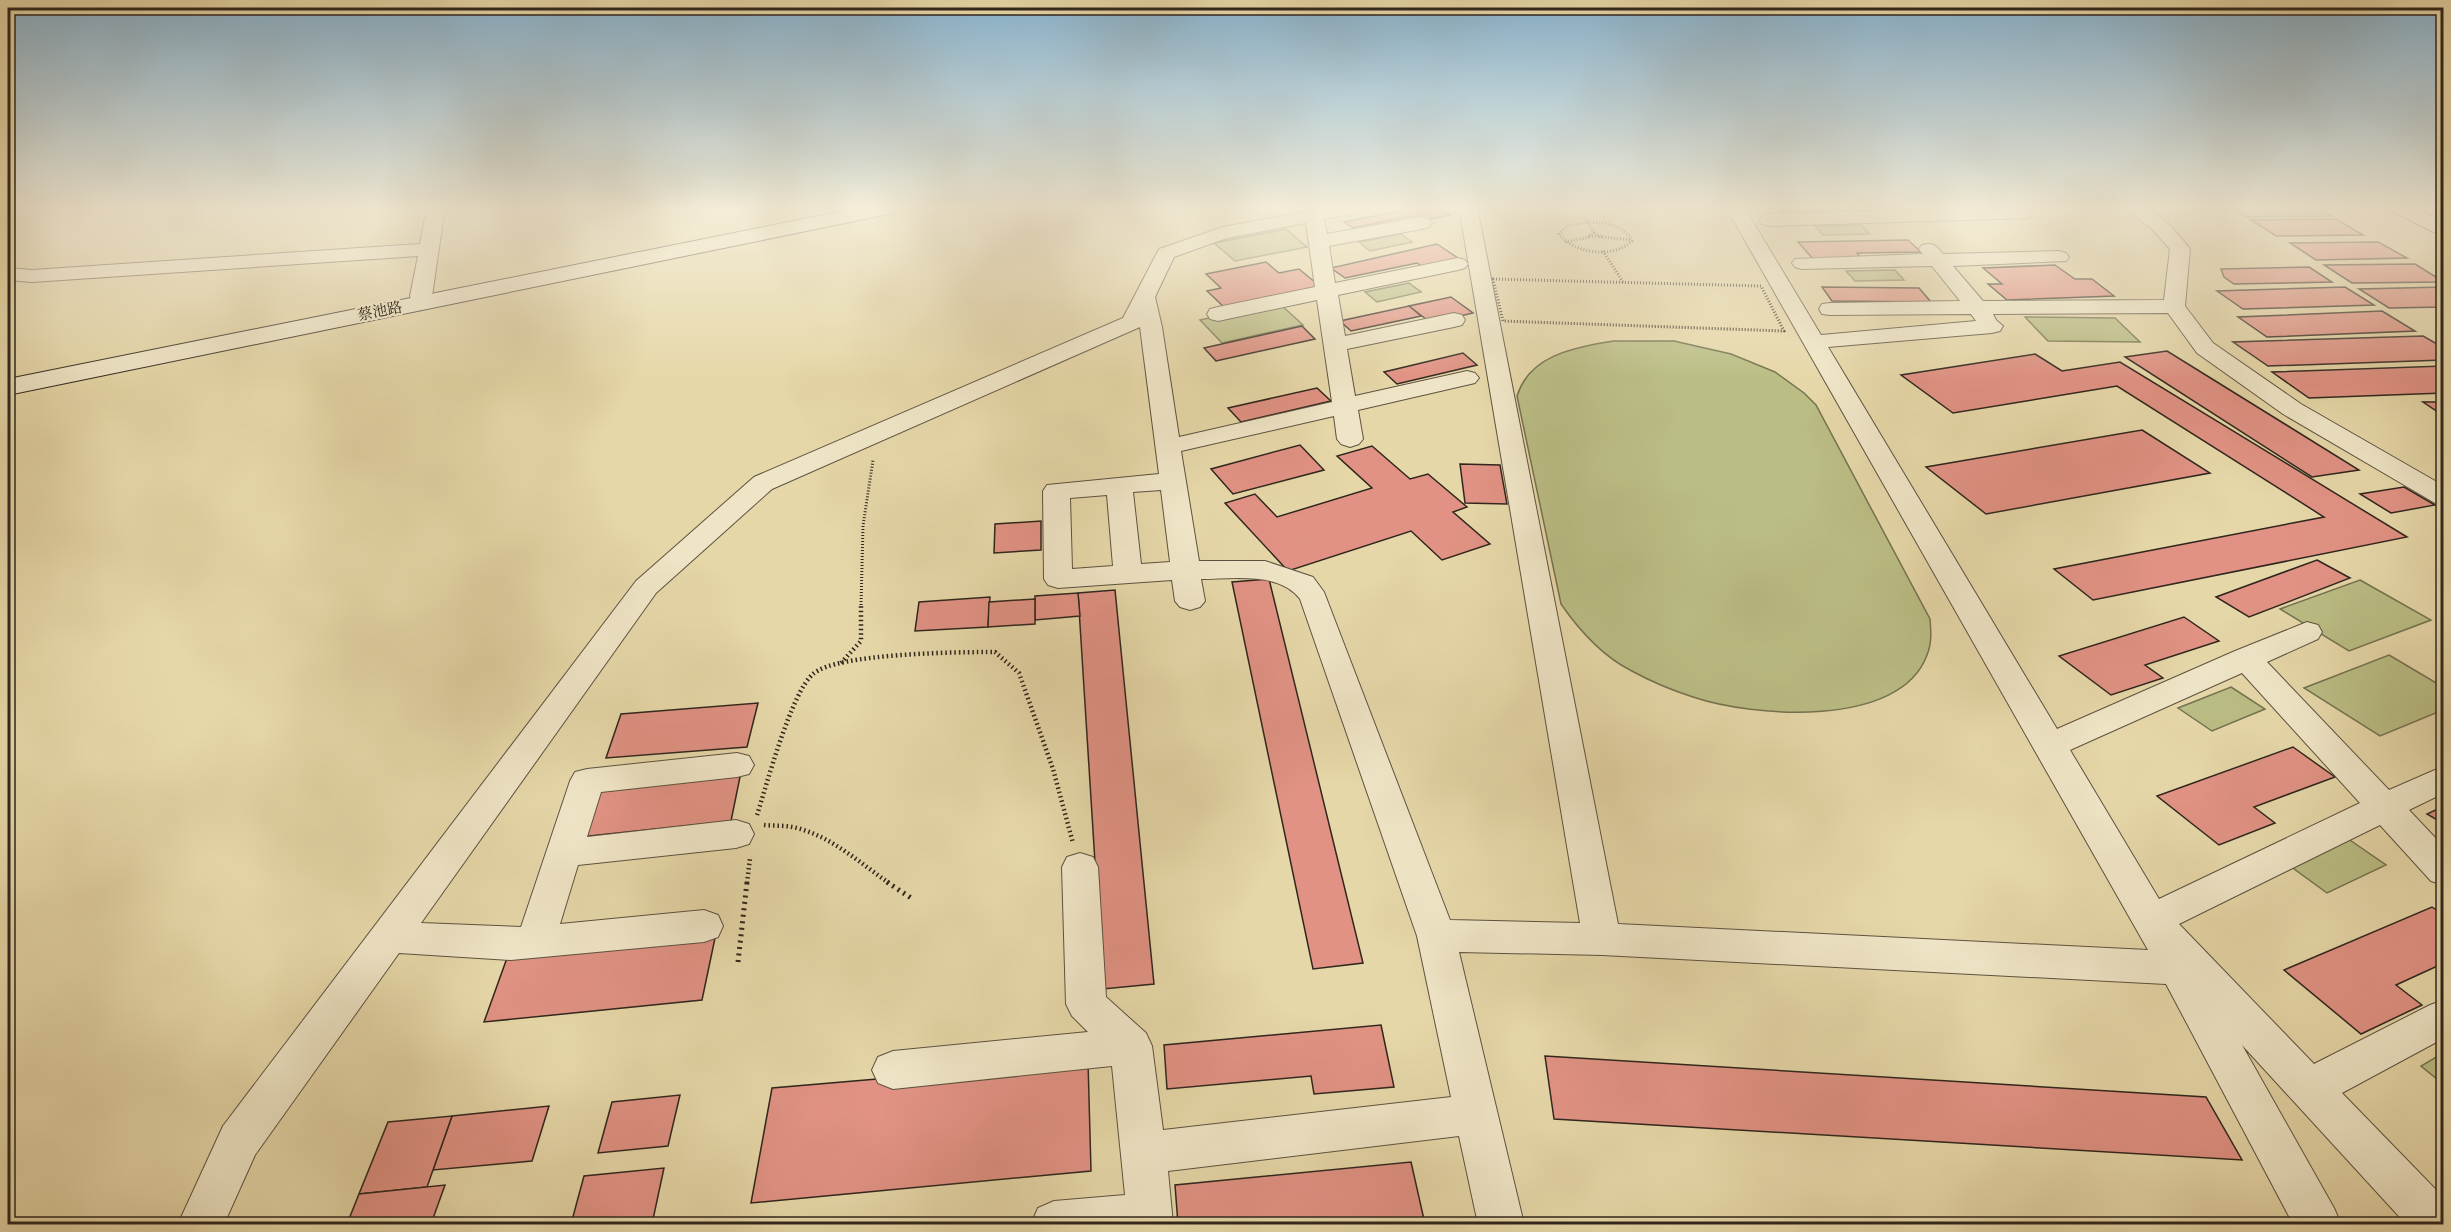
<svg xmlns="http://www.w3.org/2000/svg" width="2451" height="1232" font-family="'IM FELL French Canon','Noto Serif SC',serif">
  <rect width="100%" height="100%" fill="#e6d7a8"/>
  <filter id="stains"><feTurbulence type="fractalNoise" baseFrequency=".00333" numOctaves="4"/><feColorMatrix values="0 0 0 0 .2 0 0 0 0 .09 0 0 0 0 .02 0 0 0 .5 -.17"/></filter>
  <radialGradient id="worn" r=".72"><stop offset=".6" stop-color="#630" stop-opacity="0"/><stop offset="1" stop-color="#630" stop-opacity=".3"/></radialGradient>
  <g fill="#babd84" stroke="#747250" stroke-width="1.5">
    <path d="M1861 225 1870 234 1823 235 1815 226Z"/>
    <path d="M1286 229 1307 247 1235 261 1214 243Z"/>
    <path d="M1401 234 1412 242 1370 251 1359 242Z"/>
    <path d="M1895 270 1904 280 1855 281 1846 271Z"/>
    <path d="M1409 283 1421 292 1377 302 1365 292Z"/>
    <path d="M1279 303 1303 325 1222 343 1200 320Z"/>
    <path d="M2025 317 2115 318 2140 342 2048 341Z"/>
    <path d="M1613 341H1674L1731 354 1775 372 1804 393 1816 405 1930 619C1931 631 1932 643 1927 655 1900 729 1752 717 1693 697 1671 690 1650 681 1630 670 1601 655 1579 630 1561 604L1517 396C1530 354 1575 348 1613 341Z"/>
    <path d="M2360 580 2431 620 2349 651 2280 609Z"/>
    <path d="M2389 655 2443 687V710L2380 736 2304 688Z"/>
    <path d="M2231 687 2265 709 2212 731 2178 708Z"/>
    <path d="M2344 836 2386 865 2327 893 2286 863Z"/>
    <path d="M2443 1053V1084L2421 1066Z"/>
  </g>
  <g fill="#e19284" stroke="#2f261d" stroke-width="1.5">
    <path d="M1420 207H1438L1450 215 1418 221 1411 216 1353 228 1344 222Z"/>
    <path d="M1776 207H1889L1892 210 1824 211 1830 217 1786 218Z"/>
    <path d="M1915 207H2014L1917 209Z"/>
    <path d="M2231 207H2317L2332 216 2247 217Z"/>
    <path d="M2336 219 2363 235 2276 236 2251 220Z"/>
    <path d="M1908 240 1921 252 1857 253 1862 259 1814 260 1798 242Z"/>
    <path d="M2378 242 2407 258 2316 260 2290 243Z"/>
    <path d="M1437 244 1461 260 1424 268 1417 263 1345 278 1331 268Z"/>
    <path d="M1266 262 1279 273 1299 269 1321 287 1225 308 1207 291 1221 288 1206 274Z"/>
    <path d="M2415 264 2444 282 2352 283 2324 265Z"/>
    <path d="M2055 265 2075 279H2092L2114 296 2007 300 1988 284H2002L1983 268Z"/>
    <path d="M2309 267 2332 282 2234 284 2224 277 2221 269Z"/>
    <path d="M1822 287 1919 288 1931 302 1832 301Z"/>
    <path d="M2345 287 2374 305 2243 309 2217 291Z"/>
    <path d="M2444 287V307L2389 308 2359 289Z"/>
    <path d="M1451 297 1473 313 1431 323 1409 306Z"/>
    <path d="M1409 306 1421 316 1351 331 1340 321Z"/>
    <path d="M2382 311 2415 331 2267 337 2238 317Z"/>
    <path d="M1302 326 1315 339 1216 361 1204 348Z"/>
    <path d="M2423 336 2444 348V360L2268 366 2233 342Z"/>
    <path d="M2167 351 2359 470 2312 477 2125 357Z"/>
    <path d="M1463 353 1477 365 1397 384 1384 372Z"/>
    <path d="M2035 354 2062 371 2120 362 2407 537 2093 600 2054 569 2324 517 2117 386 1953 413 1901 375Z"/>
    <path d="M2444 366V393L2309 398 2272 372Z"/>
    <path d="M1317 388 1331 401 1241 422 1228 408Z"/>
    <path d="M2423 402H2444V416Z"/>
    <path d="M2142 430 2210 473 1986 514 1926 467Z"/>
    <path d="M1300 445 1324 470 1233 494 1211 469Z"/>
    <path d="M1372 446 1410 479 1428 474 1467 507 1453 512 1490 544 1442 560 1411 531 1288 571 1225 503 1255 494 1277 517 1372 488 1337 456Z"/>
    <path d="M1460 464 1500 465 1507 504 1465 503Z"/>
    <path d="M2404 487 2435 505 2391 513 2360 494Z"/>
    <path d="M1041 521V550L994 553 995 524Z"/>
    <path d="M2317 560 2350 578 2249 617 2216 597Z"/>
    <path d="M1269 579 1363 963 1313 969 1232 582Z"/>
    <path d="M1115 590 1154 984 1103 989 1078 593Z"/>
    <path d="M1078 593 1080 616 1035 620V596Z"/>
    <path d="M990 597 988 627 915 631 919 602Z"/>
    <path d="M1035 599V624L988 627 989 602Z"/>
    <path d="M2184 617 2219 641 2145 665 2163 678 2111 695 2059 656Z"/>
    <path d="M758 703 747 747 606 758 621 714Z"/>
    <path d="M2293 747 2335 777 2254 807 2275 823 2219 845 2157 796Z"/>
    <path d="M741 772 731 821 580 837 595 787Z"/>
    <path d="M2444 806V824L2427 814Z"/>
    <path d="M2432 907 2444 915V963L2396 985 2422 1005 2361 1034 2284 970Z"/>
    <path d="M715 938 702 1000 484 1022 507 958Z"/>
    <path d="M1381 1025 1394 1087 1314 1094 1311 1076 1167 1089 1164 1045Z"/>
    <path d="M1545 1056 2206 1097 2242 1160 1554 1119Z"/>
    <path d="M1088 1061 1091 1171 751 1203 772 1088Z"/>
    <path d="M680 1095 668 1146 598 1153 612 1102Z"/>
    <path d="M549 1106 532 1161 433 1170 452 1116Z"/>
    <path d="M452 1116 427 1187 359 1194 388 1122Z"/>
    <path d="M1411 1162 1425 1224H1336V1223L1178 1224 1175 1185Z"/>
    <path d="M664 1168 652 1224H571L584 1176Z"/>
    <path d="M445 1185 431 1224H347L359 1194Z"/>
  </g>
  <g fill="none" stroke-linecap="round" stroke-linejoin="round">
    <defs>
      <g id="street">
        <path d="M427 207H445L432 296 433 303 430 308 422 309 414 308 410 296 418 256 32 282 8 280V268L32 270 420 244Z"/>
        <path d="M1330 207H1369L1367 211 1324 219 1327 234 1422 217 1429 219 1432 223 1429 227 1422 229 1329 246 1335 283 1458 258 1465 260 1468 264 1465 268 1458 270 1338 295 1345 336 1454 313 1462 315 1465 320 1462 325 1454 327 1347 349 1355 396 1467 371 1475 373 1479 378 1475 383 1358 410 1363 439 1359 444 1350 447 1341 444 1337 439 1334 416 1181 451 1199 561H1265L1313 577 1324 592 1450 920 1580 923 1459 207H1477L1618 924 2148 950 1726 207H1744L1821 335 1976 321 1971 314 1830 315 1822 314 1819 309 1822 304 1830 303 1960 301 1932 266 1802 269 1795 267 1792 263 1795 259 1923 254 1919 249 1922 245C1933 242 1936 245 1943 254L2059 251 2066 253 2069 257 2066 261 1953 266 1983 301 2164 300 2170 249 2152 229 2123 207H2146L2153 211 2171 226 2190 249 2185 306 2213 343 2301 404 2444 486V505L2435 503 2283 414 2197 353 2168 313 1993 314 1996 320 2003 326 2000 331 1992 333 1828 347 2057 729 2235 651 2307 622 2318 625 2322 632 2318 639 2267 662 2389 790 2444 766V793L2409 810 2444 847V885L2431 881 2380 825 2179 924 2314 1064 2430 1005 2444 1000V1038L2342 1093 2444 1198V1224H2406L2242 1045 2334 1208 2341 1224H2293L2166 984 1602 955 1459 952 1524 1224H1478L1459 1136 1168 1171 1173 1224H1031L1038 1208 1054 1201 1125 1195 1112 1066 893 1089 878 1083 872 1070 878 1057 893 1051 1088 1032 1072 1016 1066 1004 1062 867 1067 857 1080 853 1093 857 1098 867 1106 997 1146 1033 1152 1046 1163 1130 1451 1097 1417 936 1300 599C1279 571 1232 579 1201 579L1205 601 1200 607 1190 610 1180 607 1175 601 1172 580 1058 588 1048 585 1044 579 1043 491 1047 485 1159 474 1140 327 772 489 656 593 421 923 521 927 570 781 575 772 587 769 737 753 749 756 754 765 749 774 737 777 601 792 587 837 736 820 749 824 754 834 749 844 736 848 578 865 560 924 704 910 718 915 723 926 718 937 704 942 511 960 399 953 255 1155 224 1224H178L223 1126 636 581 754 477 1123 318 1159 249 1223 227ZM1306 223 1315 287 1218 307 1210 309 1207 314 1210 319 1218 321 1317 300 1332 402 1179 437 1162 327 1155 297 1174 257 1227 238ZM1161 490 1170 562 1141 564 1133 492ZM1107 495 1113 566 1072 569 1070 498ZM2242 673 2360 803 2159 899 2070 750Z"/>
        <path d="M2022 208 2029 210 2031 214 2029 218 1769 226 1762 224 1759 220 1762 216 1769 214Z"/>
      </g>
      <g id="secondary">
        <path d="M863 207H904L901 211 894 213 8 395V379Z"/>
        <path d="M2388 207H2414L2444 222V237L2391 211Z"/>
      </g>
    </defs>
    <use href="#street" stroke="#5d5240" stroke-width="2"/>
    <use href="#secondary" stroke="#2f261d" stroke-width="2"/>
    <g stroke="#2f261d" stroke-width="3" stroke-dasharray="1 2" stroke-linecap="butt">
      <path d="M1578 207 1594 233"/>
      <path d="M1587 222C1604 223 1624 224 1632 241 1613 259 1575 254 1559 234L1567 226Z"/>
      <path d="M1594 233 1602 237 1589 236Z"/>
      <path d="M1602 237 1632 240"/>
      <path d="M1565 242 1590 237"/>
      <path d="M1603 251 1623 282"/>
      <path d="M1493 279 1761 286 1784 331 1503 321Z"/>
      <path d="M861 605 863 526 873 460"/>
    </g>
    <g stroke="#2f261d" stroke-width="4.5" stroke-dasharray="1.5 3" stroke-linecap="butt">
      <path d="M841 663 861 641V604"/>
      <path d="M757 815C767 784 791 693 813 674 836 653 960 652 995 652L1019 673 1053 769 1073 843"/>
      <path d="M764 825C775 826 786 825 797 828 832 837 860 863 889 883"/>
      <path d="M747 883 750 858"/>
    </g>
    <g stroke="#2f261d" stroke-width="5" stroke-dasharray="2 4.5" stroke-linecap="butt">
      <path d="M887 882 911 898"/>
      <path d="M738 962 747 882"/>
    </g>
    <use href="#street" fill="#efe5c6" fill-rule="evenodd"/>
    <use href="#secondary" fill="#efe5c6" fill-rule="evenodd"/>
  </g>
  <linearGradient id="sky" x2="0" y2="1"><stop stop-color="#89b5d2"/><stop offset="0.55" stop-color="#f4edd8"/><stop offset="1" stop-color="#f4edd8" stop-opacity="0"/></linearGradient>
  <rect width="2451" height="379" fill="url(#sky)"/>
  <g text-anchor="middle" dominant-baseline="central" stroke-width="4.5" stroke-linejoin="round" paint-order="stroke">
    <g font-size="15" fill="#2f261d" stroke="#efe5c6">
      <text transform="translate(380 311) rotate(-11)">蔡池路</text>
    </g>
  </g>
  <rect width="2451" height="1232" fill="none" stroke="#e6d7a8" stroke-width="30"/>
  <rect x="9" y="9" width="2433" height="1214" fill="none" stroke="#2f261d" stroke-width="3"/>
  <rect x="15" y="15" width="2421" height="1202" fill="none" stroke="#2f261d" stroke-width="1.5"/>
  <rect width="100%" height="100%" filter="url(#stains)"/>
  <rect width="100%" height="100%" fill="url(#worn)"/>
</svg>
